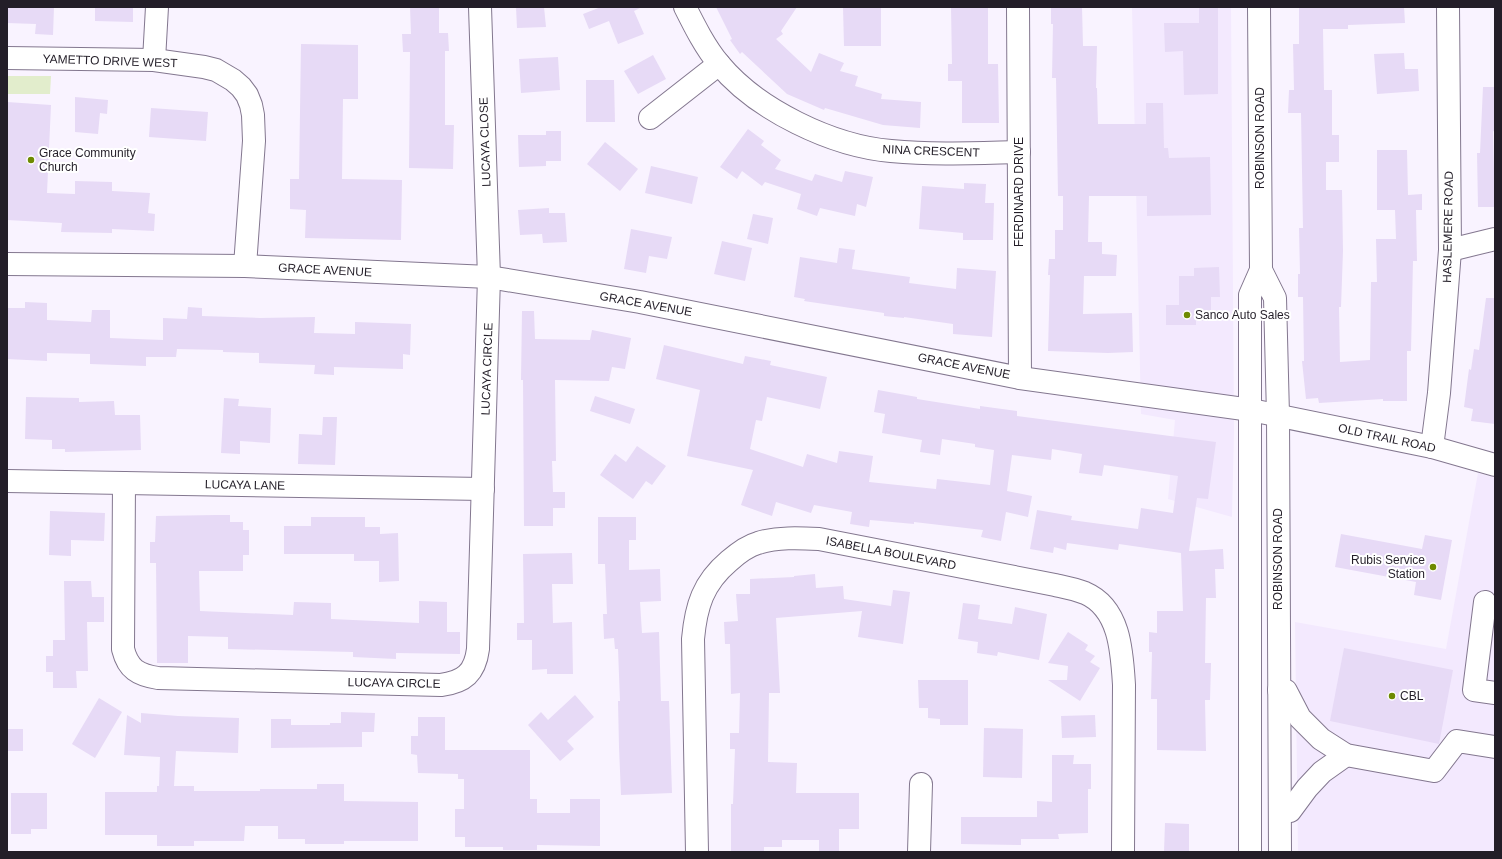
<svg xmlns="http://www.w3.org/2000/svg" width="1502" height="859" font-family="Arial,sans-serif">
  <rect width="100%" height="100%" fill="#f9f3ff"/>
  <g fill="#f3e9fe">
    <path d="M1132 7H1231L1234 431 1232 517 1168 499 1175 420 1141 414Z"/>
    <path d="M1478 473 1495 478V852H1298L1295 622 1446 649Z"/>
  </g>
  <path fill="#e2edcc" d="M7 76H51L50 94H7Z"/>
  <g fill="#e7daf6">
    <path d="M7 7H54L53 35 35 34 36 24 7 23Z"/>
    <path d="M95 7H133V22L95 21Z"/>
    <path d="M410 7H439V33H448L449 51H445V125H454L453 169 409 168 410 52H403L402 34H411Z"/>
    <path d="M516 7H544L546 27 517 28Z"/>
    <path d="M601 7H642L634 11 644 34 618 44 609 21 589 29 583 14Z"/>
    <path d="M716 7H797L781 31 783 34 776 39 811 72 819 53 844 63 840 71 858 76 855 86 882 94 881 99 921 102 920 128 883 125 825 108 824 110 787 94 742 52 740 54 730 40 732 39Z"/>
    <path d="M843 7H881V46H844Z"/>
    <path d="M951 7H988V64H998L999 123H962V81H948V64H952Z"/>
    <path d="M1051 7H1082L1083 46H1097L1096 88H1097L1098 124H1146V103H1163L1164 148H1168L1169 158 1210 157 1211 215 1147 216V196H1089L1088 242H1102V254L1117 255 1116 276H1084L1083 314 1132 313 1133 352 1108 353 1048 351 1050 275H1048L1049 259H1055V230H1063V196H1058L1056 78H1052L1053 24H1051Z"/>
    <path d="M1199 7H1218V94L1184 95 1183 51 1165 52 1164 23H1199Z"/>
    <path d="M1299 7H1404L1405 23 1348 25V29H1323L1324 90H1332V135H1339V162H1326V190H1342L1343 251 1341 307H1339L1340 362 1370 360 1371 282H1377L1376 239H1396L1395 210H1377V150H1407L1408 195 1422 194V210H1416L1417 261H1413L1411 351H1407V401H1383V399L1319 403 1318 398 1306 399 1302 361H1304L1303 297H1298V274H1300L1299 228H1303L1301 113H1288L1289 90H1294L1293 44H1299Z"/>
    <path d="M301 44 358 45V99H343L342 179 402 180 401 240 305 238 306 210 290 209V179H299Z"/>
    <path d="M1404 53 1405 69H1418L1419 91 1377 94 1374 54Z"/>
    <path d="M653 55 666 79 638 94 624 71Z"/>
    <path d="M558 57 560 90 521 93 519 59Z"/>
    <path d="M586 80H614L615 122H586Z"/>
    <path d="M1483 87H1495V132L1493 131 1495 207H1478L1477 153H1480Z"/>
    <path d="M75 97 108 100 107 114 100 113 98 134 75 132Z"/>
    <path d="M7 102 51 105 47 193 75 194V181L112 182V191L150 193 148 213 155 214 154 231 112 229V233L61 232 62 223 7 220Z"/>
    <path d="M151 108 208 112 206 141 149 137Z"/>
    <path d="M748 129 764 141 761 145 781 160 775 169 812 181 815 174 842 182 845 171 873 177 866 207 857 204 855 216 820 208 817 216 797 209 801 194 765 182 762 186 742 171 737 179 720 167Z"/>
    <path d="M546 131H561V161H546V166L519 167 518 135H546Z"/>
    <path d="M605 142 638 169 620 191 587 164Z"/>
    <path d="M651 166 698 177 692 204 645 193Z"/>
    <path d="M964 183 986 184 985 203H994L993 240H963V233L919 229 922 186 964 189Z"/>
    <path d="M549 208V213H565L567 242 543 243 542 234 520 235 518 210Z"/>
    <path d="M753 214 773 218 768 244 747 239Z"/>
    <path d="M631 229 672 237 667 259 649 256 646 273 624 269Z"/>
    <path d="M722 241 752 248 745 281 714 274Z"/>
    <path d="M839 248 855 250 852 269 910 277 909 283 956 289 957 268 996 271 992 337 953 334V324L904 317V318L884 316V313L804 301 805 299 794 297 800 257 837 263Z"/>
    <path d="M1219 267 1220 297H1211V321H1196V325H1166V305H1179V276H1194V268Z"/>
    <path d="M1486 298H1495V424L1471 421 1473 409 1464 407 1469 369 1471 370 1474 349 1479 350Z"/>
    <path d="M25 302 47 303V320L91 322 92 310H110V338L163 340V318L187 319 188 307 202 308V316L260 318 315 317 314 333 355 334V322L411 324 410 355 403 354V369L334 367V375L314 374 315 365 259 363V353L223 352V350L177 349 176 357H146V366L90 364V354L47 353V361L7 359V308H25Z"/>
    <path d="M522 311H534L535 339 590 340 592 330 631 338 625 369 612 367 609 381 555 380 556 461H552L553 492H565V508H553V526H524L523 380H521Z"/>
    <path d="M664 345 743 364 745 356 771 361 770 365 827 377 820 409 767 397 762 421 756 420 750 449 803 467 807 454 837 463 839 451 873 456 869 482 936 489 937 479 990 485 994 450 975 447V444L942 439 940 455 920 452 922 440 882 433 885 414 874 412 878 390 917 397V399L980 409V406L1017 411V416L1216 442 1208 499 1197 498 1189 551 1223 549 1224 569H1215L1216 598H1206L1205 663H1211L1210 700H1205L1206 751 1157 750V699H1151L1152 652H1149V632L1157 633V611H1183L1181 553 1119 544 1118 550 1067 543 1066 550 1054 547 1053 553 1030 549 1037 510 1072 516 1071 520 1138 529 1141 508 1173 513 1178 476 1104 465 1102 476 1079 473 1082 454 1052 449 1051 460 1012 455 1007 491 1032 496 1028 517 1006 512 1001 541 981 537 983 530 914 522V524L870 520 869 527 850 524 852 512 814 505 811 513 776 502 772 516 741 505 753 470 687 456 700 390 656 379Z"/>
    <path d="M595 396 635 409 630 424 590 411Z"/>
    <path d="M26 397 79 398V402L114 401 115 415H140L141 450 65 452V449H52V440L25 439Z"/>
    <path d="M224 398 239 399 238 406 271 408 270 443 240 441V454L221 453Z"/>
    <path d="M323 417H337L335 465 298 464 299 434 322 435Z"/>
    <path d="M637 446 666 466 652 485 646 481 633 499 600 475 615 454 626 462Z"/>
    <path d="M50 511 105 513 104 541 71 540V556L49 555Z"/>
    <path d="M216 515H230V522H243V530H249V555H243V571H199L200 611 293 615 294 602 331 603V619L419 623V601L447 602V632H460V654L396 653V659L353 657V652L228 649V637L188 636V663H157L156 563H150V542H155L156 516Z"/>
    <path d="M311 517H365V527H380V534L398 533 399 581 379 582V561H354V554H284V526H311Z"/>
    <path d="M598 517H636V540H629V570L660 569 661 601 640 602 642 633 659 632 661 701H669L672 793 621 795 619 747 618 701H620L618 649H615L614 638 604 639 603 614H607L605 564H598Z"/>
    <path d="M1341 534 1422 549 1425 535 1452 540 1441 600 1414 595 1416 582 1335 567Z"/>
    <path d="M572 553 573 584H552L553 623 572 622 573 674H547V669L532 670V640H517V623H524L523 554Z"/>
    <path d="M815 574 816 588 843 586 844 599 891 606 893 590 910 592 903 644 858 637 862 611 776 618 780 693H769L768 762 797 763 796 793H859V829H839V852H819V840H782V847H764V852H731V804H733L735 749H730V733H739L740 693 731 694 730 644H725L724 622 738 621 736 594H750V579L794 577V576Z"/>
    <path d="M64 581H91L92 597H104V622H87L88 671H76L77 688H53V672H46V656H53V640H65Z"/>
    <path d="M963 603 980 605 978 619 1012 624 1015 607 1047 614 1039 660 998 652 997 656 977 653 978 642 958 639Z"/>
    <path d="M1068 632 1088 645 1085 650 1095 656 1090 662 1100 668 1080 701 1048 680H1067L1068 666 1048 663Z"/>
    <path d="M1344 648 1453 670 1439 744 1330 721Z"/>
    <path d="M918 680H968V725H940V719L928 718V708H919Z"/>
    <path d="M575 695 594 717 567 741 574 749 560 761 528 725 541 712 548 720Z"/>
    <path d="M99 698 122 712 95 758 72 744Z"/>
    <path d="M341 712 375 713 374 732H362V747L271 748V719H291V725H330V723H341Z"/>
    <path d="M141 713 178 716 239 718 238 753 176 751 174 786H194V791H260V789H317V784H344V801L418 802V841H344V844H305V839H278V826H245L244 841H194V846H157V835H105V792H157V786H159L160 757 124 755 127 715 141 723Z"/>
    <path d="M1095 715 1096 737 1062 738 1061 716Z"/>
    <path d="M418 717H445V750H530V799H537V813H570V799H600V846L537 845V850H503V847H465V837H455V809H464V779H458V774L418 773 417 755 411 754V736H418Z"/>
    <path d="M984 728 1023 729 1022 778 983 777Z"/>
    <rect x="7" y="729" width="16" height="22"/>
    <path d="M1052 755H1074L1073 764H1091V789H1088V833L1058 834 1059 839H1021V845L961 844V817H1037V801L1052 802Z"/>
    <path d="M11 793H47V829H31V834H11Z"/>
    <path d="M1165 823 1189 824V852H1164Z"/>
  </g>
  <g fill="none" stroke-linecap="round" stroke-linejoin="round">
    <defs>
      <g id="minor">
        <path d="M685 7C695 27 705 47 719 64 757 110 832 146 891 151 934 155 976 153 1019 152"/>
        <path d="M1018 7 1020 378"/>
        <path d="M7 58 154 60 204 67 216 70 233 80 241 87 247 95 251 105 253 115 254 141 245 266"/>
        <path d="M154 60 157 7"/>
        <path d="M650 118 719 64"/>
        <path d="M1450 250 1495 239"/>
        <path d="M7 264 245 266 489 277 640 302 1020 378 1251 410"/>
        <path d="M1432 447 1439 393 1450 250 1448 7"/>
        <path d="M7 481 483 489"/>
        <path d="M124 483 123 649C128 669 138 675 158 678L441 685C464 682 475 673 478 649L489 277 480 7"/>
        <path d="M1485 602 1474 690 1495 693"/>
        <path d="M1279 690 1286 691 1300 718 1321 739 1346 755 1434 771 1457 741 1495 747"/>
        <path d="M1280 812 1290 811 1307 788 1322 772 1346 755"/>
        <path d="M697 852 693 639C696 606 703 583 729 561 737 554 747 546 758 543 777 537 799 538 819 539L1055 585C1064 587 1075 589 1085 593 1120 608 1122 652 1124 685L1123 852"/>
        <path d="M919 852 921 784"/>
      </g>
      <path id="major" d="M1251 410 1432 447 1495 465"/>
      <g id="highway">
        <path d="M1261 270 1275 298 1278 415 1280 852"/>
        <path d="M1250 852V295L1261 270 1259 7"/>
      </g>
    </defs>
    <use href="#minor" stroke="#83778f" stroke-width="24"/>
    <use href="#major" stroke="#83778f" stroke-width="24"/>
    <use href="#highway" stroke="#83778f" stroke-width="24"/>
    <use href="#minor" stroke="#fff" stroke-width="22"/>
    <use href="#major" stroke="#fff" stroke-width="22"/>
    <use href="#highway" stroke="#fff" stroke-width="22"/>
  </g>
  <g fill="#6e8a01" stroke="#fff" stroke-width="1.5">
    <circle cx="31" cy="160" r="4"/>
    <circle cx="1187" cy="315" r="4"/>
    <circle cx="1433" cy="567" r="4"/>
    <circle cx="1392" cy="696" r="4"/>
  </g>
  <g text-anchor="middle" dominant-baseline="central" stroke-width="4" stroke-linejoin="round" paint-order="stroke">
    <g font-size="12" fill="#231e28" stroke="#fff">
      <text transform="translate(110 61) rotate(2)">YAMETTO DRIVE WEST</text>
      <text transform="translate(1260 138) rotate(-90)">ROBINSON ROAD</text>
      <text transform="translate(485 142) rotate(-92)">LUCAYA CLOSE</text>
      <text transform="translate(931 151) rotate(2)">NINA CRESCENT</text>
      <text transform="translate(1019 192) rotate(-90)">FERDINARD DRIVE</text>
      <text transform="translate(1448 227) rotate(-89)">HASLEMERE ROAD</text>
      <text transform="translate(325 270) rotate(3)">GRACE AVENUE</text>
      <text transform="translate(646 304) rotate(10)">GRACE AVENUE</text>
      <text transform="translate(964 366) rotate(11)">GRACE AVENUE</text>
      <text transform="translate(487 369) rotate(-88)">LUCAYA CIRCLE</text>
      <text transform="translate(1387 438) rotate(12)">OLD TRAIL ROAD</text>
      <text transform="translate(245 485) rotate(1)">LUCAYA LANE</text>
      <text transform="translate(891 553) rotate(11)">ISABELLA BOULEVARD</text>
      <text transform="translate(1278 559) rotate(-90)">ROBINSON ROAD</text>
      <text transform="translate(394 683) rotate(1)">LUCAYA CIRCLE</text>
    </g>
    <g font-size="12" fill="#231e28" stroke="#fff" text-anchor="start">
      <text x="39" y="153">Grace Community<tspan x="39" dy="14">Church</tspan></text>
      <text x="1195" y="315">Sanco Auto Sales</text>
      <text x="1425" y="560" text-anchor="end">Rubis Service<tspan x="1425" dy="14">Station</tspan></text>
      <text x="1400" y="696">CBL</text>
    </g>
  </g>
  <rect width="1502" height="859" fill="none" stroke="#231e28" stroke-width="16"/>
</svg>
